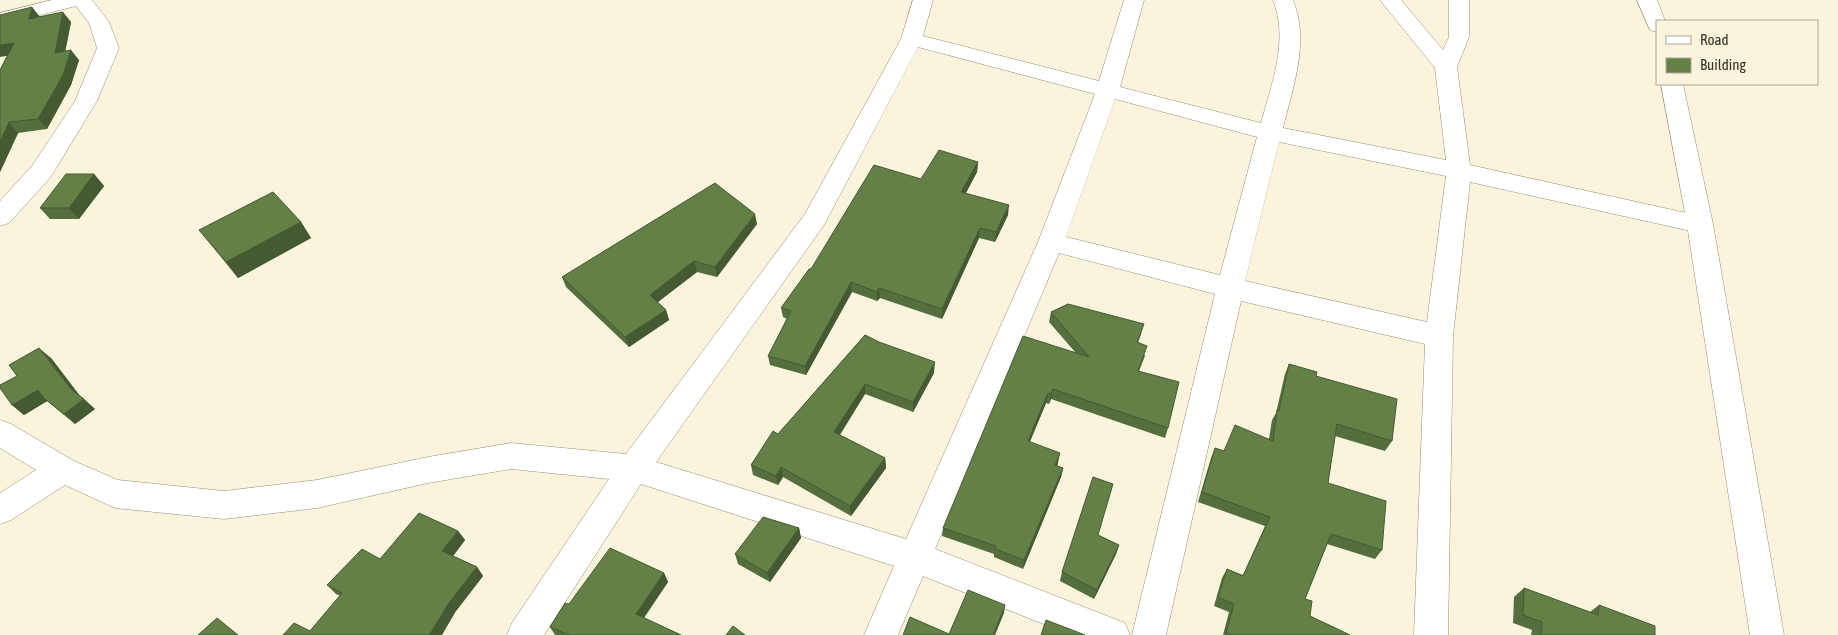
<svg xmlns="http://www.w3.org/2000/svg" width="1838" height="635" font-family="'Asap Condensed',sans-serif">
  <rect width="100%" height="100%" fill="#f9f4db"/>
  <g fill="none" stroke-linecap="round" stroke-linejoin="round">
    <defs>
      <g id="minor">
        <path d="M52 0H92L109 22 119 48 97 101 50 178 9 223 0 226V201L32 166 75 101 97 48 89 23 76 6 0 25V13Z"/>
        <path d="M913 0H933L923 36 1099 81 1124 0H1144L1120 87 1261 123C1272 82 1289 41 1273 0H1293C1310 42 1293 86 1283 128L1446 160 1435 68 1380 0H1401L1443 50 1449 37V0H1469V37L1457 67 1470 165 1709 218 1713 224 1709 230 1700 233 1470 182 1453 336 1448 635H1414L1425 344 1241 301 1166 635H1132L1215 294 1059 253 935 549 1125 623 1130 635H1071L923 576 898 635H864L894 566 641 484 544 635H507L512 623 609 479 511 469 428 483 317 508 224 519 115 508 65 485 11 520 0 524V493L36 470 0 448V420L11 424 74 461 118 480 224 491 317 480 428 457 511 443 626 454 805 214 901 39ZM918 47 1095 94 1038 242 906 539 656 462 824 225ZM1115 99 1257 137 1220 275 1066 237ZM1279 142 1446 176 1427 322 1245 281Z"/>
      </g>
      <g id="tertiary">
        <path d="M1637 0H1657L1665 21H1657V32L1650 30Z"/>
        <path d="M1661 84H1683L1713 224 1784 635H1750L1687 224Z"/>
      </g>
    </defs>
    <use href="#minor" stroke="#948f79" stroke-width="1"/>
    <use href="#tertiary" stroke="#948f79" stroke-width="1"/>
    <use href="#minor" fill="#fff" fill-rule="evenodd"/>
    <use href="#tertiary" fill="#fff" fill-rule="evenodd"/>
  </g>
  <g fill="#556e3d">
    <path d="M32 7 39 17 71 22 65 51 79 60 71 85 47 129 18 133 0 172V70Z"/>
    <path d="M978 162 977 172 966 193 1008 215 995 242 979 238 942 319 880 298 877 301 852 292 806 375 770 365 768 356 787 319 783 317 781 308 811 269 921 179Z"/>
    <path d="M94 174 104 186 79 219H50L40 208Z"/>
    <path d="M301 222 311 238 238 278 199 230Z"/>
    <path d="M757 224 717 277 697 272 657 302 666 310 669 320 629 347 566 287 562 277Z"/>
    <path d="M1051 312 1141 334 1138 342 1145 356 1139 371 1168 428 1165 438 1051 399 1049 404 1046 403 1030 442 1058 463 1057 466 1063 468 1061 477 1023 569 994 557V554L942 536 943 528 1075 352 1049 322Z"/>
    <path d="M865 335 934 373 913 412 865 394 840 435 885 458 886 468 851 516 783 477 778 485 753 475 751 465Z"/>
    <path d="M51 358 80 396 95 409 75 424 47 401 24 415 12 405 17 376Z"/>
    <path d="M1289 364 1316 376 1392 441 1385 451 1335 436 1328 483 1382 550 1375 559 1327 544 1305 599 1310 616 1350 635H1223L1229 612 1214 606 1222 578 1227 569 1243 575 1265 526 1198 502 1211 458 1215 448 1224 451 1269 439 1272 420 1276 413 1285 374Z"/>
    <path d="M799 528 801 538 770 582 738 564 735 554Z"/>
    <path d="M458 531 465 540 453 556 477 567 483 576 456 611 310 631 340 596 336 594 327 585 380 559Z"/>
    <path d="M1098 535 1119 545 1116 554 1094 599 1060 581 1062 572Z"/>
    <path d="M664 573 668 582 644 618 681 635H555L550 627 569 604Z"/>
    <path d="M1524 588 1590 612 1599 605 1655 635H1531L1532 630 1513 623 1514 597Z"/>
  </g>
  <g fill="#455a32">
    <path d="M32 7 40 17 29 19Z"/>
    <path d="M63 12 71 22 63 63 55 53Z"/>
    <path d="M14 43 22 53 0 57V45Z"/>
    <path d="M71 50 79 60 71 85 47 129 38 119Z"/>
    <path d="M9 122 18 133 0 172V142Z"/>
    <path d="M978 162 977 172 961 202V192Z"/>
    <path d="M94 174 104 186 79 219 69 208Z"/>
    <path d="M1009 205 1008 215 995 242 996 232Z"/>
    <path d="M755 214 757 224 717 277 715 267Z"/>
    <path d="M301 222 311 238 238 278 226 262Z"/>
    <path d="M980 228 979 238 942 319V309Z"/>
    <path d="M694 261 697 272 653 306 650 295Z"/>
    <path d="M851 282 852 292 806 375 805 366Z"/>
    <path d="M879 288 880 298 877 301V292Z"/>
    <path d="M666 310 669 320 629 347 625 337Z"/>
    <path d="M1144 324 1141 334 1134 352 1137 342Z"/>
    <path d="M39 348 51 358 83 400 72 390Z"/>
    <path d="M935 362 934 373 913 412V402Z"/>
    <path d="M865 384V394L835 442 834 432Z"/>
    <path d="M1053 389 1051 399 1049 404 1051 394Z"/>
    <path d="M38 390 49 400 24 415 12 405Z"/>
    <path d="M1048 393 1046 403 1026 450 1028 441Z"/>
    <path d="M84 399 95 409 75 424 64 414Z"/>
    <path d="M1060 453 1058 463 1053 474 1055 465Z"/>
    <path d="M885 458 886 468 851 516 850 506Z"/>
    <path d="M781 467 783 477 778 485 776 476Z"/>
    <path d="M1063 468 1061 477 1023 569 1024 560Z"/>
    <path d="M799 528 801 538 770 582 767 573Z"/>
    <path d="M458 531 465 540 450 560 442 551Z"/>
    <path d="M1119 545 1116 554 1094 599 1097 590Z"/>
    <path d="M477 567 483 576 456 611 442 635H429L449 603Z"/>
    <path d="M664 573 668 582 640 623 636 614Z"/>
    <path d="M1005 605 1004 613 995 635H993Z"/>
  </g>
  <g fill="#638047" stroke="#455a32">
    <path d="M32 7 29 19 63 12 55 53 71 50 63 75 38 119 9 122 0 142V70L14 43 0 45V15Z"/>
    <path d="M939 150 978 162 961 192 1009 205 996 232 980 228 942 309 879 288 877 292 851 282 805 366 768 356 791 311 781 308 809 269H811L874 165 921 179Z"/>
    <path d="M66 174H94L69 208H40Z"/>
    <path d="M715 183 755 214 715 267 694 261 650 295 666 310 625 337 562 277Z"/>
    <path d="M273 192 301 222 226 262 199 230Z"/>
    <path d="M1068 304 1144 324 1137 342 1147 346 1138 371 1179 382 1168 428 1053 389 1051 394 1048 393 1028 441 1060 453 1055 465 1063 468 1024 560 995 549 996 546 943 528 1023 336 1089 357 1051 312Z"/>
    <path d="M865 335 879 342 935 362 913 402 865 384 834 432 885 458 850 506 781 467 776 476 751 465 773 431 778 434Z"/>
    <path d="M39 348 72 390 84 399 64 414 44 398 38 390 12 405 0 388V385L17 376 9 365Z"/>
    <path d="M1289 364 1317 372 1316 376 1397 399 1392 441 1337 424 1328 483 1386 501 1382 550 1331 534 1305 599 1312 601 1310 616 1350 635H1232L1226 633 1234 604 1218 597 1227 569 1243 576 1270 517 1202 492 1215 448 1224 451 1235 425 1273 441 1277 410 1279 411Z"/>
    <path d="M1093 477 1113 484 1098 535 1119 545 1097 590 1062 572Z"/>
    <path d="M419 513 458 531 442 551 477 567 449 603 429 635H283L294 623 310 631 342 593 327 585 362 549 380 559Z"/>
    <path d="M763 517 799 528 767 573 735 554Z"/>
    <path d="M610 548 664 573 636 614 681 635H569L550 627 565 603 569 604Z"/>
    <path d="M1524 588 1598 615 1599 605 1655 626V635H1541L1542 622 1523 615Z"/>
    <path d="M968 590 1005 605 993 635H903L910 617 949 634Z"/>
    <path d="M217 618 238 635H198Z"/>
    <path d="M1046 620 1085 635H1041Z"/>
    <path d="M733 626 745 635H726Z"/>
  </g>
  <rect x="1656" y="20" width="162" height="65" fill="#f9f4db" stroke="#aba794"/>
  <rect x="1666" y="36" width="25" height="8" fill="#ffffff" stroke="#aba794"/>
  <text x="1700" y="45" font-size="15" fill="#353329">Road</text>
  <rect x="1666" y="58" width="25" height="15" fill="#638047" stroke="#aba794"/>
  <text x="1700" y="70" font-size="15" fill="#353329">Building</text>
</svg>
